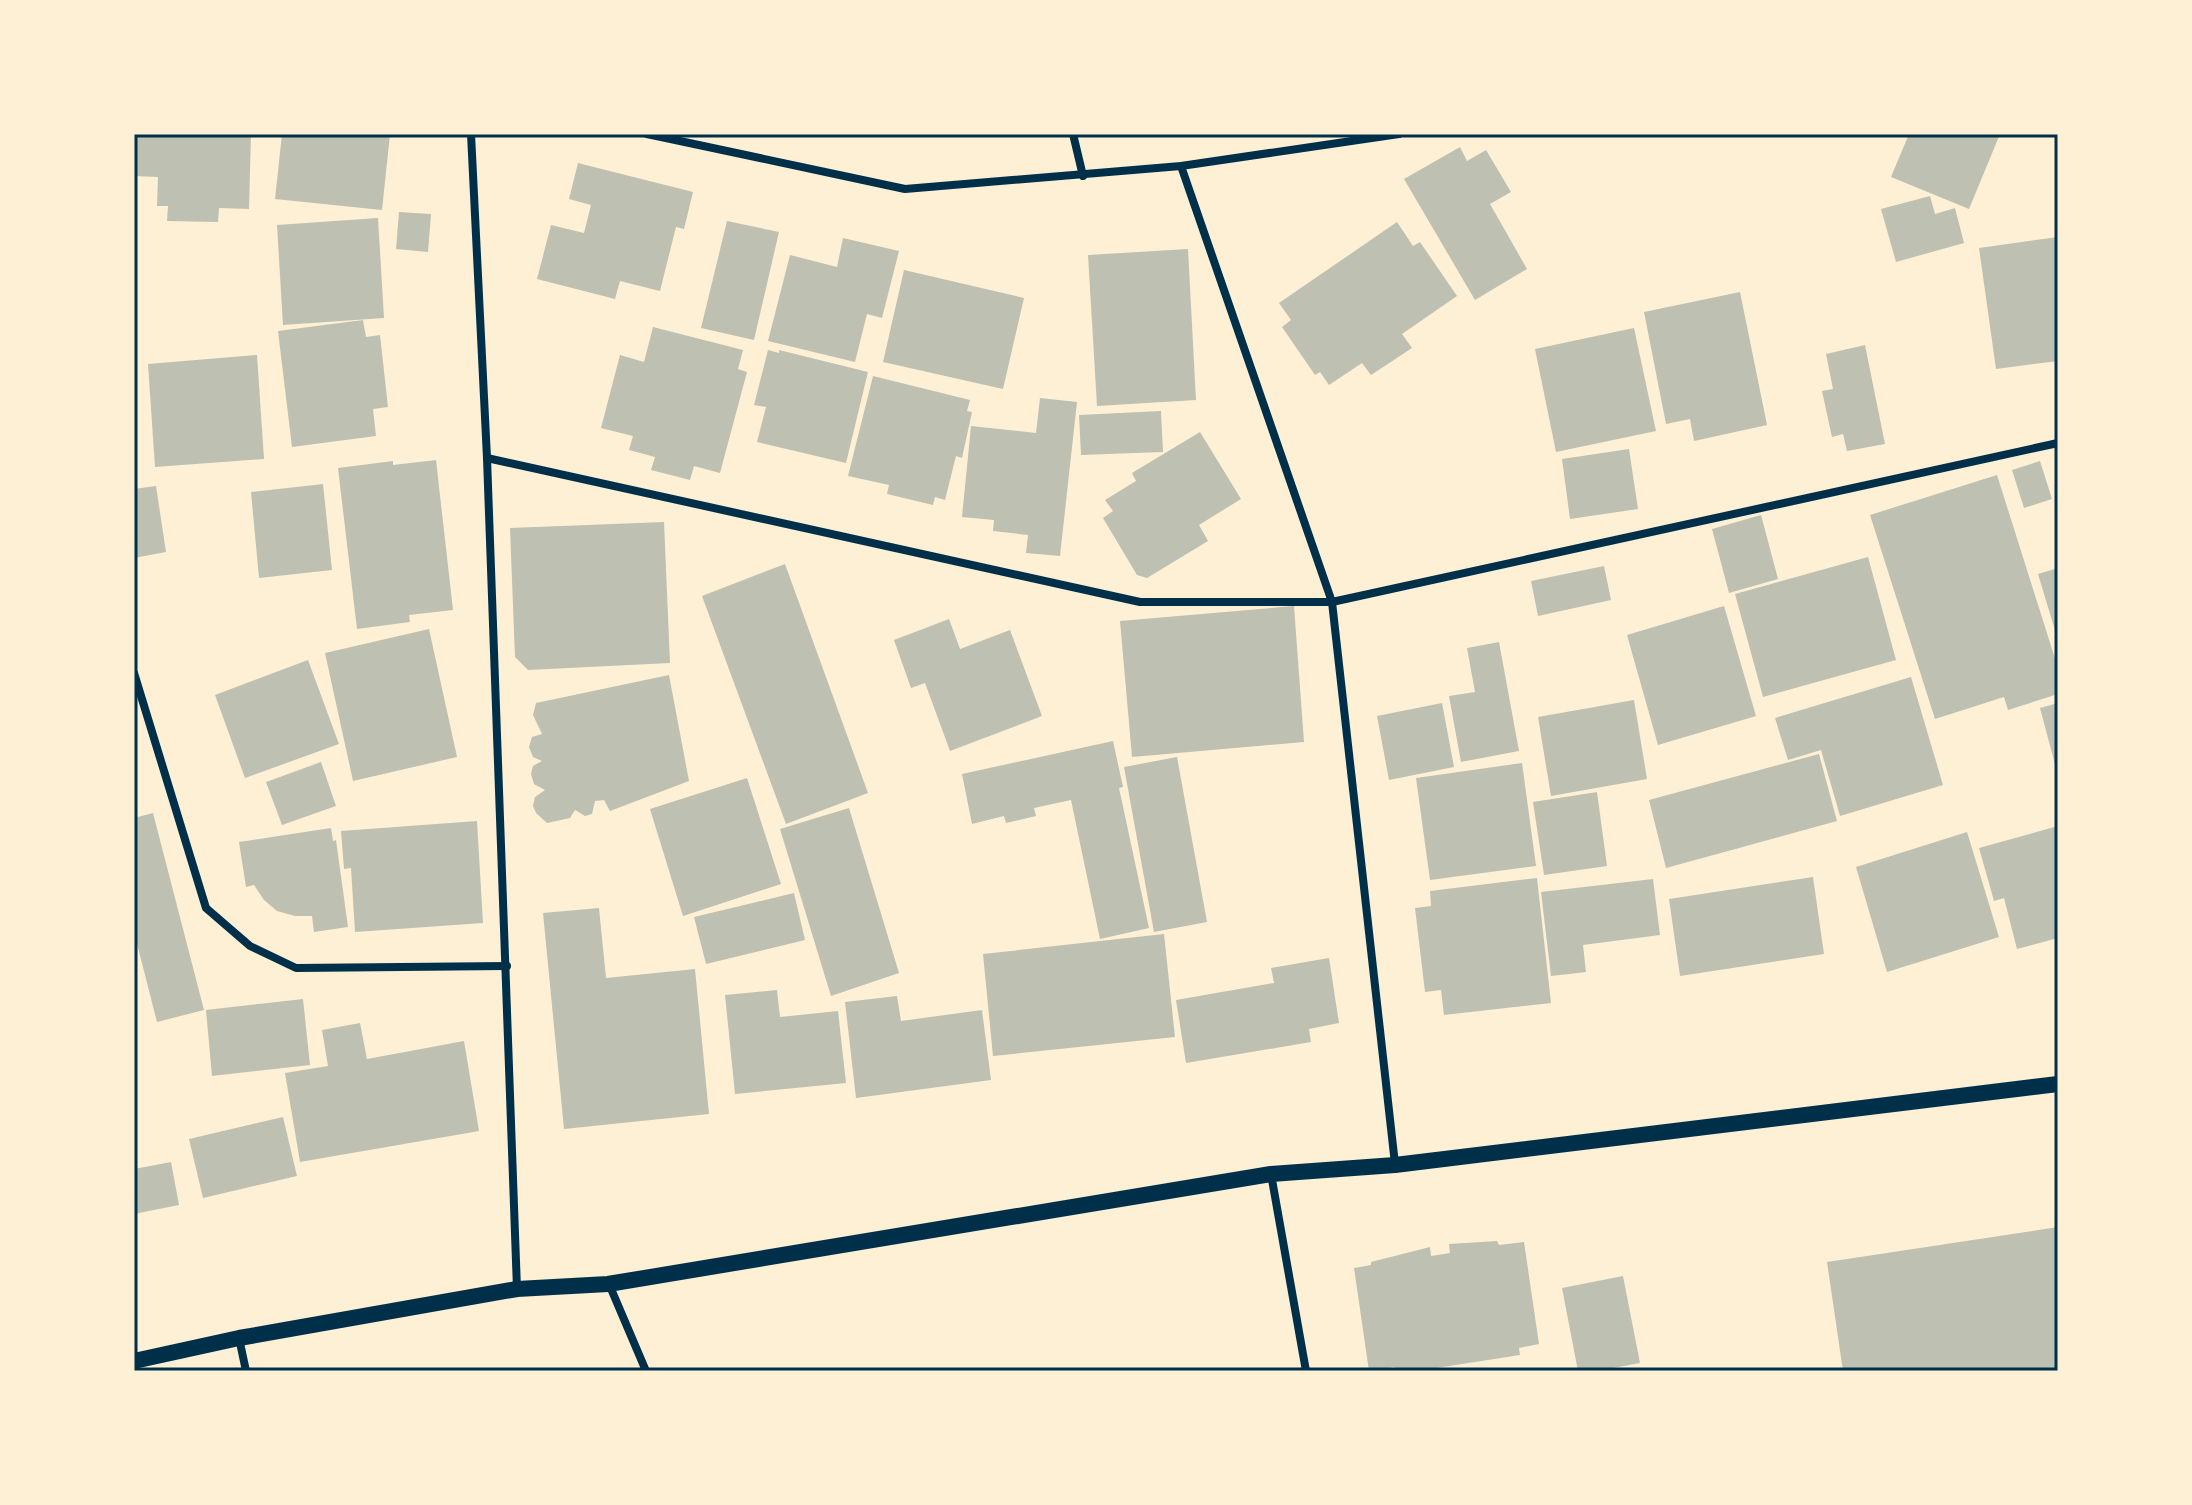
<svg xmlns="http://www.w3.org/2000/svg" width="2192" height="1505" font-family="'Alegreya Sans',sans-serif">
  <rect width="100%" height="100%" fill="#fdf0d5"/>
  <g fill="#bec0b2">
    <path d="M135 134H251L249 209 219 208 218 222 167 221 168 206H157L158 177 134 176Z"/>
    <path d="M282 134H390L382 210 275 199Z"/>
    <path d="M1909 134H2000L1969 209 1891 177Z"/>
    <path d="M1460 147 1467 161 1486 150 1511 192 1490 204 1527 269 1475 300 1404 179Z"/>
    <path d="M578 163 693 192 684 229 676 227 660 291 620 281 615 299 537 279 551 225 584 233 591 205 569 199Z"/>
    <path d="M1930 196 1935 214 1955 208 1964 243 1896 262 1881 209Z"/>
    <path d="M399 212 431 214 428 252 396 249Z"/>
    <path d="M378 218 384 318 283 325 277 225Z"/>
    <path d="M727 221 779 232 754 340 701 328Z"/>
    <path d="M1397 222 1413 246 1420 242 1457 296 1402 334 1412 348 1371 375 1362 363 1329 385 1320 372 1315 375 1282 327 1291 320 1279 303Z"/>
    <path d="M2058 237V361L1996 369 1979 248Z"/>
    <path d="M843 238 899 251 882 318 867 314 855 362 768 341 790 255 837 267Z"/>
    <path d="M1188 249 1196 400 1097 406 1088 255Z"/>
    <path d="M904 270 1024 298 1003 389 883 362Z"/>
    <path d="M1740 292 1767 425 1694 441 1690 419 1666 424 1644 312Z"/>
    <path d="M363 320 366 337 380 335 388 407 373 409 376 436 292 447 278 331Z"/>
    <path d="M653 327 743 350 738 369 747 372 720 473 694 466 690 480 651 470 655 457 629 450 633 436 601 428 620 355 644 362Z"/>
    <path d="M1634 328 1656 431 1556 452 1535 349Z"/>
    <path d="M1865 345 1885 444 1847 451 1843 434 1832 437 1822 391 1833 389 1826 354Z"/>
    <path d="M768 350 779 353V350L868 372 846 463 757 442 766 407 754 405Z"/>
    <path d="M257 355 264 459 155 467 148 364Z"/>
    <path d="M873 376 970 400 967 411 972 412 962 458 956 456 945 500 935 497 933 505 887 494 889 485 848 476Z"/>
    <path d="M1040 398 1077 402 1060 556 1026 553 1028 535 993 531 994 520 962 517 971 426 1036 433Z"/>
    <path d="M1161 411 1163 452 1081 455 1079 415Z"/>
    <path d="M1200 432 1241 499 1199 525 1208 541 1147 578 1137 575 1103 518 1113 511 1105 500 1136 481 1132 473Z"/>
    <path d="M1629 449 1638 509 1570 519 1562 459Z"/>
    <path d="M436 460 453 610 409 615 410 622 357 629 338 468 393 461V465Z"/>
    <path d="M2040 461 2052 499 2024 508 2012 470Z"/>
    <path d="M1997 475 2058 668V694L2008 710 2004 697 1935 719 1870 515Z"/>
    <path d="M323 484 332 570 259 578 251 492Z"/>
    <path d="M156 486 166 552 134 558V489Z"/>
    <path d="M1761 515 1778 579 1729 593 1712 529Z"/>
    <path d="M664 522 670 663 528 670 515 657 510 528Z"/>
    <path d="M1868 557 1896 660 1763 697 1735 594Z"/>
    <path d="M785 564 868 793 786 824 702 596Z"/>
    <path d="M1604 566 1611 600 1538 616 1531 581Z"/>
    <path d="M2058 568V637H2057L2038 574Z"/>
    <path d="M1294 606 1304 742 1132 757 1120 621Z"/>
    <path d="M1724 606 1756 716 1658 745 1627 635Z"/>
    <path d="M949 619 960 649 1010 630 1042 716 950 751 925 683 911 688 894 640Z"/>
    <path d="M429 629 457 757 353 781 325 653Z"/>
    <path d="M1499 642 1519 751 1461 762 1449 696 1475 692 1467 648Z"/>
    <path d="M308 660 339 744 245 778 215 695Z"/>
    <path d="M669 675 689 781 610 811 604 800 595 801 592 814 585 816 575 810 570 818 547 823 536 813 533 806 535 797 545 790 534 784 531 774 533 766 542 761 533 757 529 747 532 737 542 734 533 715 536 703Z"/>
    <path d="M1911 677 1943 785 1840 816 1821 750 1788 760 1775 718Z"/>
    <path d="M1634 700 1647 779 1551 796 1538 717Z"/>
    <path d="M1442 703 1454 767 1389 780 1377 716Z"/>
    <path d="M2058 703V772H2057L2040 708Z"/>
    <path d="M1113 741 1123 787 1119 788 1149 928 1100 939 1071 800 1034 808 1036 816 1006 823 1004 816 972 824 962 774Z"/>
    <path d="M1819 754 1837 821 1666 868 1649 800Z"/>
    <path d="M1177 757 1207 922 1154 932 1124 767Z"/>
    <path d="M321 762 336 806 282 825 266 782Z"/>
    <path d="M1522 763 1536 866 1430 880 1416 778Z"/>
    <path d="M747 778 781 884 683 916 650 809Z"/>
    <path d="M1597 792 1607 866 1544 875 1533 802Z"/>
    <path d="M849 808 899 973 831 996 780 829Z"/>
    <path d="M153 813 204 1010 157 1022 134 932V818Z"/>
    <path d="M477 821 483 923 355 932 351 868 344 869 341 831Z"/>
    <path d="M2058 826V938L2017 949 2004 898 1994 901 1979 848Z"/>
    <path d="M331 828 333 841 336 840 348 927 314 932 312 916H295L277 911 264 900 254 885 246 887 239 842Z"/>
    <path d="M1967 832 1999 937 1887 972 1856 867Z"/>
    <path d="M1813 877 1824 954 1680 976 1669 899Z"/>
    <path d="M1537 878 1551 1003 1444 1015 1441 990 1425 992 1415 908 1431 906 1430 891Z"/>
    <path d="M1653 879 1660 935 1583 945 1586 972 1551 976 1541 892Z"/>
    <path d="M794 893 805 940 706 964 694 917Z"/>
    <path d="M599 908 606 978 695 969 709 1114 564 1129 543 913Z"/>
    <path d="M1164 934 1175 1037 993 1056 983 954Z"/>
    <path d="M1329 958 1339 1023 1309 1029 1311 1042 1186 1063 1176 1000 1274 983 1271 968Z"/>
    <path d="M777 990 780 1017 838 1011 846 1083 735 1094 725 995Z"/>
    <path d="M897 996 901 1021 982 1010 991 1080 856 1098 845 1002Z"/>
    <path d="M303 999 310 1065 212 1076 206 1010Z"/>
    <path d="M360 1023 367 1059 464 1041 479 1131 300 1162 285 1073 328 1066 322 1030Z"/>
    <path d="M283 1117 297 1176 203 1198 189 1139Z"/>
    <path d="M171 1162 179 1205 134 1214V1169Z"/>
    <path d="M2058 1227V1371H1843L1827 1262Z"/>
    <path d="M1497 1241 1499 1245 1524 1242 1539 1344 1519 1348 1520 1355 1417 1371H1395V1367L1369 1371 1354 1268 1371 1265V1262L1430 1247 1431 1256 1450 1253 1449 1244Z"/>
    <path d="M1623 1276 1640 1363 1597 1371H1578L1562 1288Z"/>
  </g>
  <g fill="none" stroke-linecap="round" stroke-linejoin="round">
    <g stroke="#003049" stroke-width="8">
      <path d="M471 134 487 458 517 1289"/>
      <path d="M647 134 905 189 1181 166 1399 134"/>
      <path d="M1073 134 1083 176"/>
      <path d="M1181 166 1332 602 1395 1164"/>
      <path d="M487 458 1140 602H1332L2058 443"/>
      <path d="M134 673 206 908 250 946 296 968 507 966"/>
      <path d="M1271 1174 1306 1371"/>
      <path d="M609 1284 646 1371"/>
      <path d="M239 1338 246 1371"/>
    </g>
    <path stroke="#003049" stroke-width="16" d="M134 1361 239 1338 517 1289 608 1284 1271 1174 1395 1165 2058 1084"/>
  </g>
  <rect width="2192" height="1505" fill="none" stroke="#fdf0d5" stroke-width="272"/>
  <rect x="136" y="136" width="1920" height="1233" fill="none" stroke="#003049" stroke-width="3"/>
</svg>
